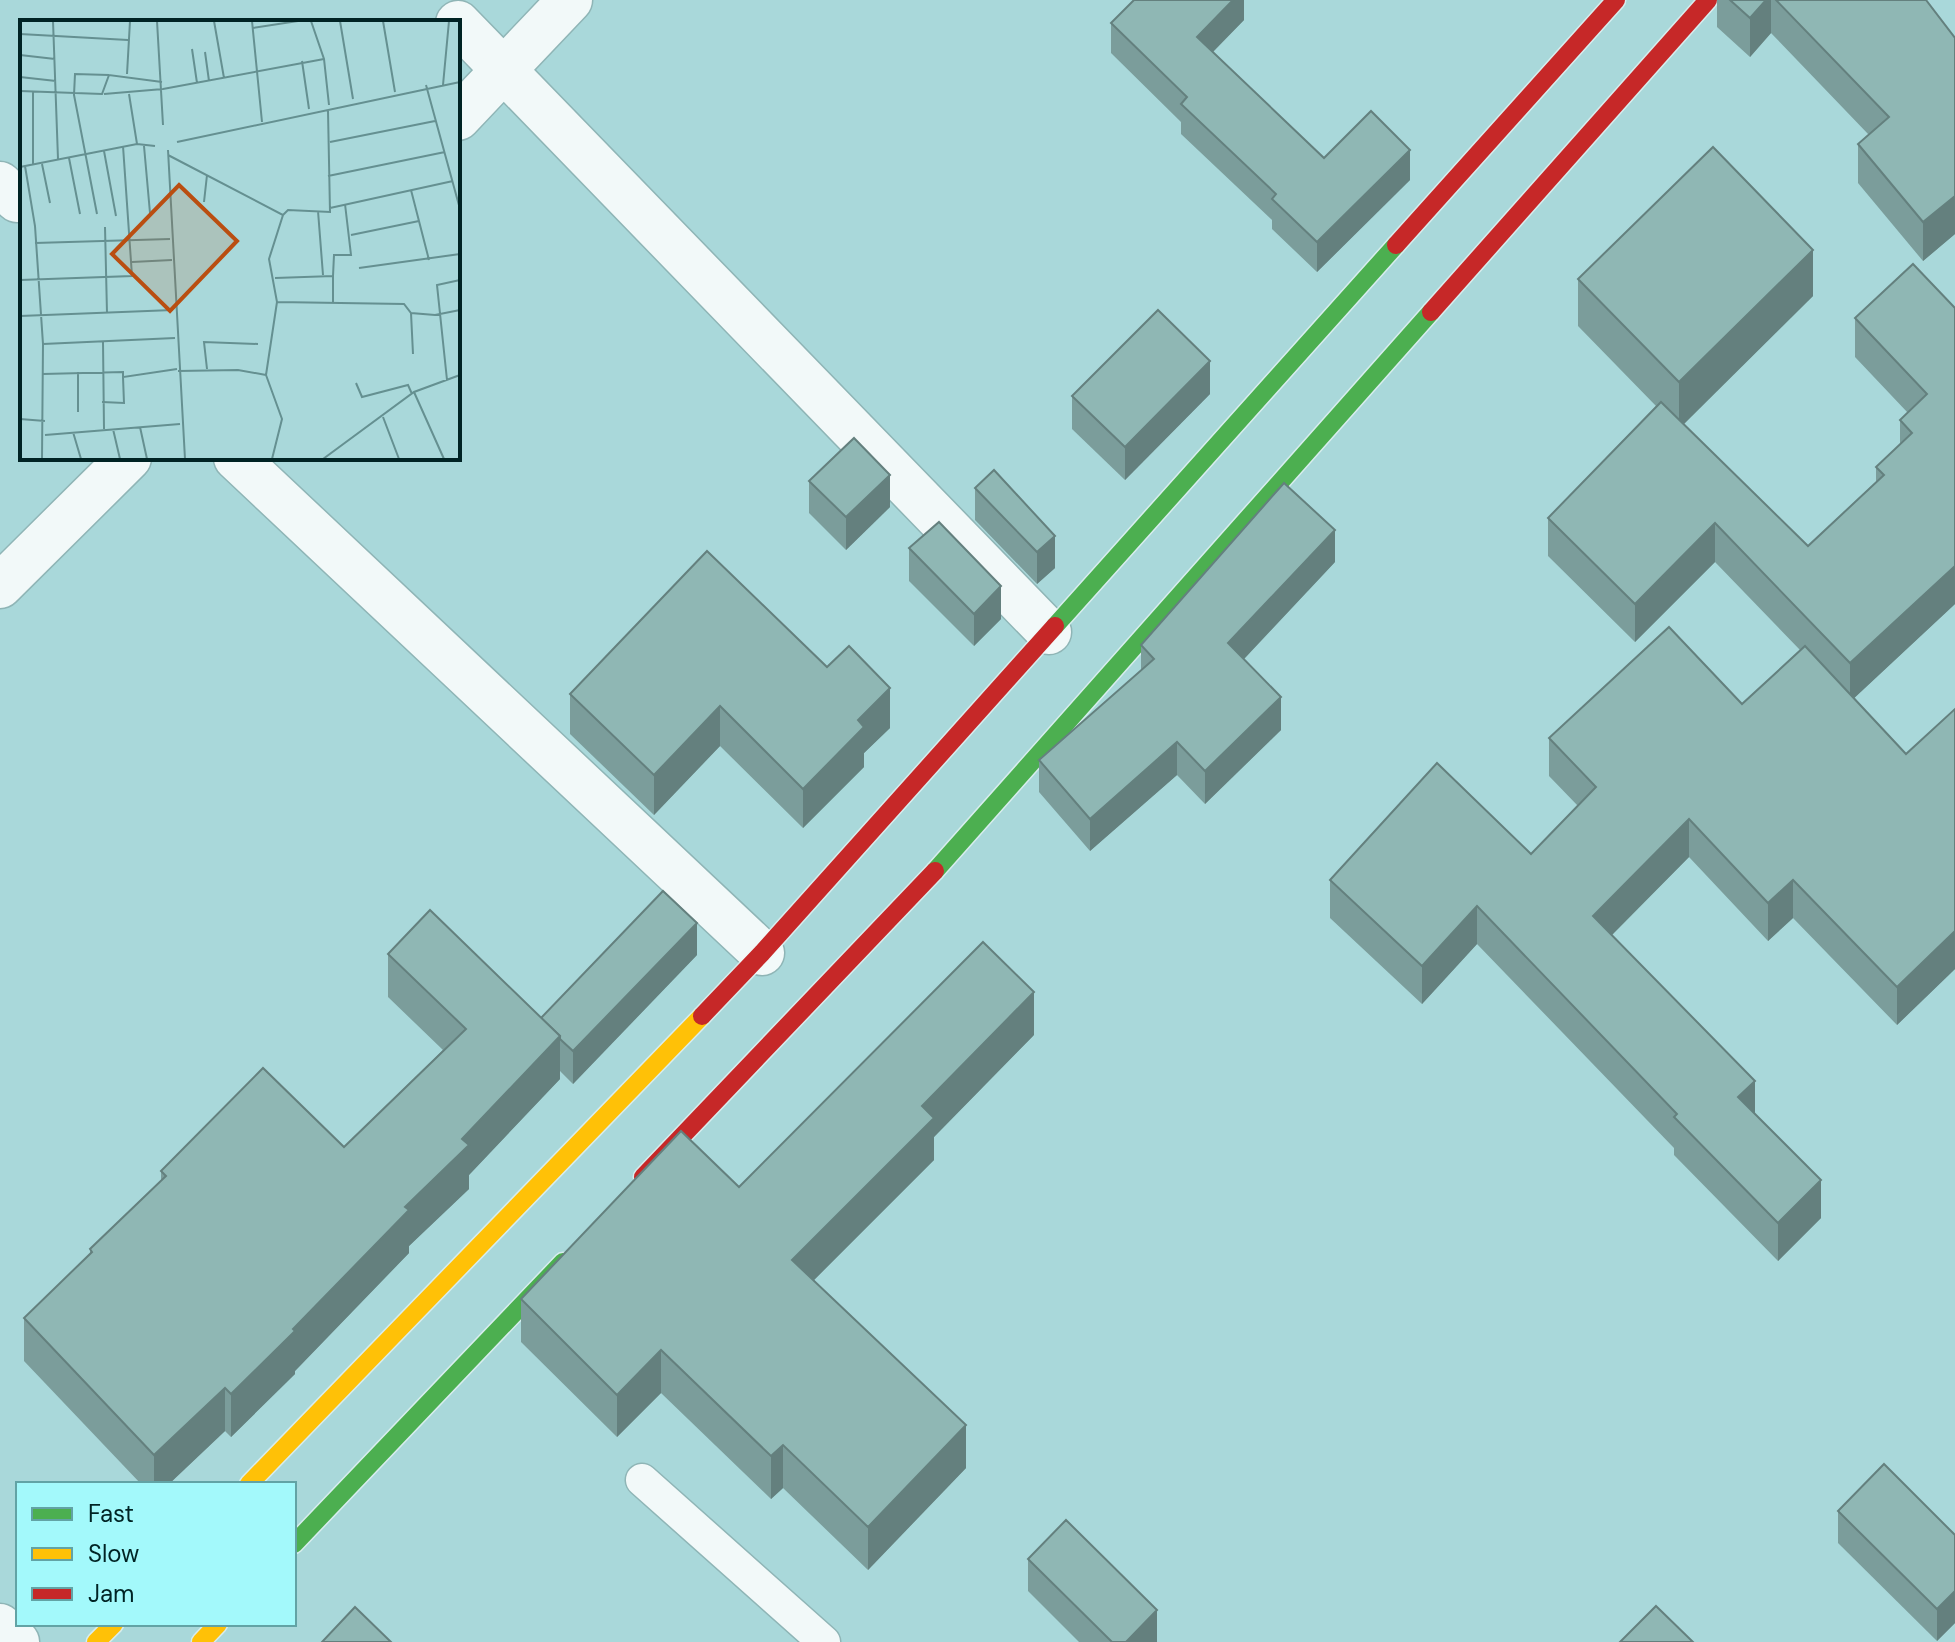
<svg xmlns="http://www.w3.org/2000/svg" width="1955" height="1642" font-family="'DM Sans',sans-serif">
  <rect width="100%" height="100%" fill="#a9d8da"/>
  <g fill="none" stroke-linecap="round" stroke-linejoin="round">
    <defs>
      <path id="lane" d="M642 1480 824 1642"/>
      <g id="street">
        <path d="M458 23 1049 632"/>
        <path d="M458 118 570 0"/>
        <path d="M0 184 17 200"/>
        <path d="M236 458 762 953"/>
        <path d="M0 586 129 458"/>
        <path d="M0 1626 17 1642"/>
      </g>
      <g id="fast">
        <path d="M1055 626 1396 245"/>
        <path d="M935 871 1431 312"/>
        <path d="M294 1544 563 1262"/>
      </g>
      <g id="slow">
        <path d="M249 1484 702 1016"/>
        <path d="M96 1642 114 1624"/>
        <path d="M201 1642 218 1624"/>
      </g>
      <g id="jam">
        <path d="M1396 245 1616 0"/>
        <path d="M1431 312 1708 0"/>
        <path d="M702 1016 762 953 1055 626"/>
        <path d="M643 1177 935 871"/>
      </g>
    </defs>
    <use href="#lane" stroke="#8fb5b6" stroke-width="35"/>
    <use href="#street" stroke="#8fb5b6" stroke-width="47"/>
    <use href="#fast" stroke="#d8edee" stroke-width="21"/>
    <use href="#slow" stroke="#d8edee" stroke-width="21"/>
    <use href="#jam" stroke="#d8edee" stroke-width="21"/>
    <use href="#lane" stroke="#f2f9f9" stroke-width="32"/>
    <use href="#street" stroke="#f2f9f9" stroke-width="44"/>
    <use href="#fast" stroke="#4caf50" stroke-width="18"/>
    <use href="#slow" stroke="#ffc107" stroke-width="18"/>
    <use href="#jam" stroke="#c62828" stroke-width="18"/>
  </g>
  <g fill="#7b9d9b">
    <path d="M1244 0V20L1213 52 1324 158 1410 180 1317 272 1272 229V220L1181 134V122L1111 53V23Z"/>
    <path d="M1717 0H1926L1955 38V234L1923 261 1858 183V144L1869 135 1771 33 1750 57 1717 27Z"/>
    <path d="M1578 279 1813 296 1683 424 1808 546 1876 482V467L1900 445V420L1908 413 1855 357V318L1955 308V604L1854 698 1906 754 1955 709V969L1897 1025 1793 918 1768 941 1689 857 1612 935 1755 1114 1821 1218 1778 1261 1674 1155V1148L1477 944 1422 1004 1330 918V880L1531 854 1578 806 1549 776V738L1742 704 1800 650 1715 562 1635 642 1548 556V518L1656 406 1578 326Z"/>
    <path d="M1210 394 1125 480 1072 429V396Z"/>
    <path d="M809 481 890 507 846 550 809 513Z"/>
    <path d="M975 488 1055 568 1037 584 975 520Z"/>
    <path d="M909 548 1001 619 974 646 909 581Z"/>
    <path d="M707 551 890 728 864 753V767L803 828 720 746 654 815 570 734V694Z"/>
    <path d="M1335 562 1244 659 1281 730 1205 804 1177 775 1090 851 1039 792V760L1141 670V645Z"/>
    <path d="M388 954 541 1018 697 955 573 1084 560 1071V1079L469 1175V1189L409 1246V1253L295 1371V1374L231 1437 225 1431 169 1484H141L24 1361V1318L90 1255V1249L161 1180V1171L344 1147 443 1050 388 997Z"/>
    <path d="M1034 1035 934 1137V1160L814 1280 966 1468 868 1570 783 1488 771 1499 661 1393 617 1437 521 1342V1299Z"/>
    <path d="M1838 1511 1955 1535V1623L1937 1641 1838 1543Z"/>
    <path d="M1028 1559 1157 1642H1079L1028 1591Z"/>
  </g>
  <g fill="#64807e">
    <path d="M1233 0H1244V20L1197 68V37Z"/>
    <path d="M1766 0H1771V33L1750 57V18Z"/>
    <path d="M1410 150V180L1317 272V242Z"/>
    <path d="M1955 196V234L1923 261V222Z"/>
    <path d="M1813 250V296L1679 429V382Z"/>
    <path d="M1210 361V394L1125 480V447Z"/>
    <path d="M890 475V507L846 550V517Z"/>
    <path d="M1715 523V562L1635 642V604Z"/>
    <path d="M1335 530V562L1228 676V643Z"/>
    <path d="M1055 536V568L1037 584V552Z"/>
    <path d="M1955 566V604L1850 702V663Z"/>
    <path d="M1001 586V619L974 646V614Z"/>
    <path d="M890 688V728L864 753V767L803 828V789L858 720Z"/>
    <path d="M1281 697V730L1205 804V771Z"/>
    <path d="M720 706V746L654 815V775Z"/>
    <path d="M1177 742V775L1090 851V819Z"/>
    <path d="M1689 819V857L1593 954V916Z"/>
    <path d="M1793 880V918L1768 941V903Z"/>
    <path d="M1477 906V944L1422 1004V966Z"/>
    <path d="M697 923V955L573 1084V1051Z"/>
    <path d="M1955 931V969L1897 1025V987Z"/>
    <path d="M1034 992V1035L934 1137V1160L792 1302V1260L922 1106Z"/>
    <path d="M560 1036V1079L469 1175V1189L409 1246V1253L295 1371V1374L231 1437V1394L293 1329 405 1207 462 1139Z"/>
    <path d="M1755 1081V1119L1738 1097Z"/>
    <path d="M1821 1180V1218L1778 1261V1223Z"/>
    <path d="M661 1350V1393L617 1437V1395Z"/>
    <path d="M225 1388V1431L169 1484H154V1455Z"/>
    <path d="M966 1425V1468L868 1570V1527Z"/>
    <path d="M783 1445V1488L771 1499V1456Z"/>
    <path d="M1955 1591V1623L1937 1641V1609Z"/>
    <path d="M1157 1610V1642H1126Z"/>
  </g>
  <g fill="#8fb7b4" stroke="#64807e" stroke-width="2">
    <path d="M1134 0H1233L1197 37 1324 158 1371 111 1410 150 1317 242 1272 199 1276 194 1181 104 1187 97 1111 23Z"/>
    <path d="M1730 0H1766L1750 18Z"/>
    <path d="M1776 0H1926L1955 38V196L1923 222 1858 144 1889 117Z"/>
    <path d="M1713 147 1813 250 1679 382 1578 279Z"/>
    <path d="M1913 264 1955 308V566L1850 663 1715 523 1635 604 1548 518 1661 402 1808 546 1884 475 1876 467 1912 433 1900 420 1927 394 1855 318Z"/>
    <path d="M1158 310 1210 361 1125 447 1072 396Z"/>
    <path d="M854 438 890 475 846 517 809 481Z"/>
    <path d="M994 470 1055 536 1037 552 975 488Z"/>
    <path d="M1284 483 1335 530 1228 643 1281 697 1205 771 1177 742 1090 819 1039 760 1154 659 1141 645Z"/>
    <path d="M939 522 1001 586 974 614 909 548Z"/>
    <path d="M707 551 827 667 849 646 890 688 858 720 864 727 803 789 720 706 654 775 570 694Z"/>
    <path d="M1669 627 1742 704 1805 646 1906 754 1955 709V931L1897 987 1793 880 1768 903 1689 819 1593 916 1755 1081 1738 1097 1821 1180 1778 1223 1674 1117 1677 1114 1477 906 1422 966 1330 880 1437 763 1531 854 1596 787 1549 738Z"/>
    <path d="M663 891 697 923 573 1051 560 1039V1036L541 1018Z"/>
    <path d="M430 910 560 1036 462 1139 469 1145 405 1207 409 1210 293 1329 295 1331 231 1394 225 1388 154 1455 24 1318 92 1252 90 1249 166 1176 161 1171 263 1068 344 1147 466 1029 388 954Z"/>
    <path d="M983 942 1034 992 922 1106 934 1118 792 1260 966 1425 868 1527 783 1445 771 1456 661 1350 617 1395 521 1299 681 1131 739 1187Z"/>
    <path d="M1884 1464 1955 1535V1591L1937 1609 1838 1511Z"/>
    <path d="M1066 1520 1157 1610 1126 1642H1112L1028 1559Z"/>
    <path d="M1656 1606 1693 1642H1620Z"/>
    <path d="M355 1607 391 1642H322Z"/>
  </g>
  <g transform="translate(20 20)">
    <rect width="440" height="440" fill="#a9d8da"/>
    <path fill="none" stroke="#659091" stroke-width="2" d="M33 1 38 139M137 1 143 105M194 1 204 58M232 1 242 102M291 1 304 39 309 85M320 1 333 79M363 1 375 72M233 8 278 1M0 14 108 20M172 29 177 63M185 32 189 61M0 35 35 39M282 41 289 89M107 54 110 1M0 57 36 61M406 65 440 189M423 65 429 1M0 71 82 74 89 55 142 62M13 72V144M84 74 143 69 304 39M109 74 117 124M157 122 440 62M310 122 415 101M124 126 130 193M148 130 165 439M84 131 96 196M148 135 263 195 249 239 257 282 246 355 262 399 252 439M49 138 60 194M22 144 30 183M5 146 15 206 23 324 22 439M0 147 117 124 135 126M308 156 425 132M391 170 409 240M184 182 187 155M310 188 433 161M298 191 303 255M77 194 54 75 55 54 89 55M263 195 268 190 310 192 308 91M85 207 87 293M331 215 399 201M15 223 150 219M112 242 152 240M339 248 440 234M313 256 314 235H331L325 184M255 258 313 256V284M0 260 112 256 103 126M257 282 384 284 391 293 415 295 440 290M391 293 393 334M0 296 153 290M83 322 84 409M23 324 155 318M187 349 184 322 238 324M158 351 218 350 246 355M23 354 103 352V357M427 360 417 265 440 260M336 363 342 377 388 365 392 374M394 372 424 439M82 382 104 383 103 357 157 349M58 392V352M363 397 379 439M0 399 25 401M120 407 127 439M93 409 100 439M53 412 61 439M25 415 160 404M303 439 394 372 440 355"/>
    <path fill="#ba4e11" fill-opacity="0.15" stroke="#ba4e11" stroke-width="4" d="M159 165 217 221 150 291 92 234Z"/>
    <rect width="440" height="440" fill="none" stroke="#002324" stroke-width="4"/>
  </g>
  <rect x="16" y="1482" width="280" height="144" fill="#a3f9fb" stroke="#62a3a5" stroke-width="2"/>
  <rect x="32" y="1508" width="40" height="12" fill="#4caf50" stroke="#62a3a5" stroke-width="2"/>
  <text x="88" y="1522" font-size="24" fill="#002324">Fast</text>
  <rect x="32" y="1548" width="40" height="12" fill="#ffc107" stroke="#62a3a5" stroke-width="2"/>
  <text x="88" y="1562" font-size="24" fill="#002324">Slow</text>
  <rect x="32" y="1588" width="40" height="12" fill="#c62828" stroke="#62a3a5" stroke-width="2"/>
  <text x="88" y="1602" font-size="24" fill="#002324">Jam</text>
</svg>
